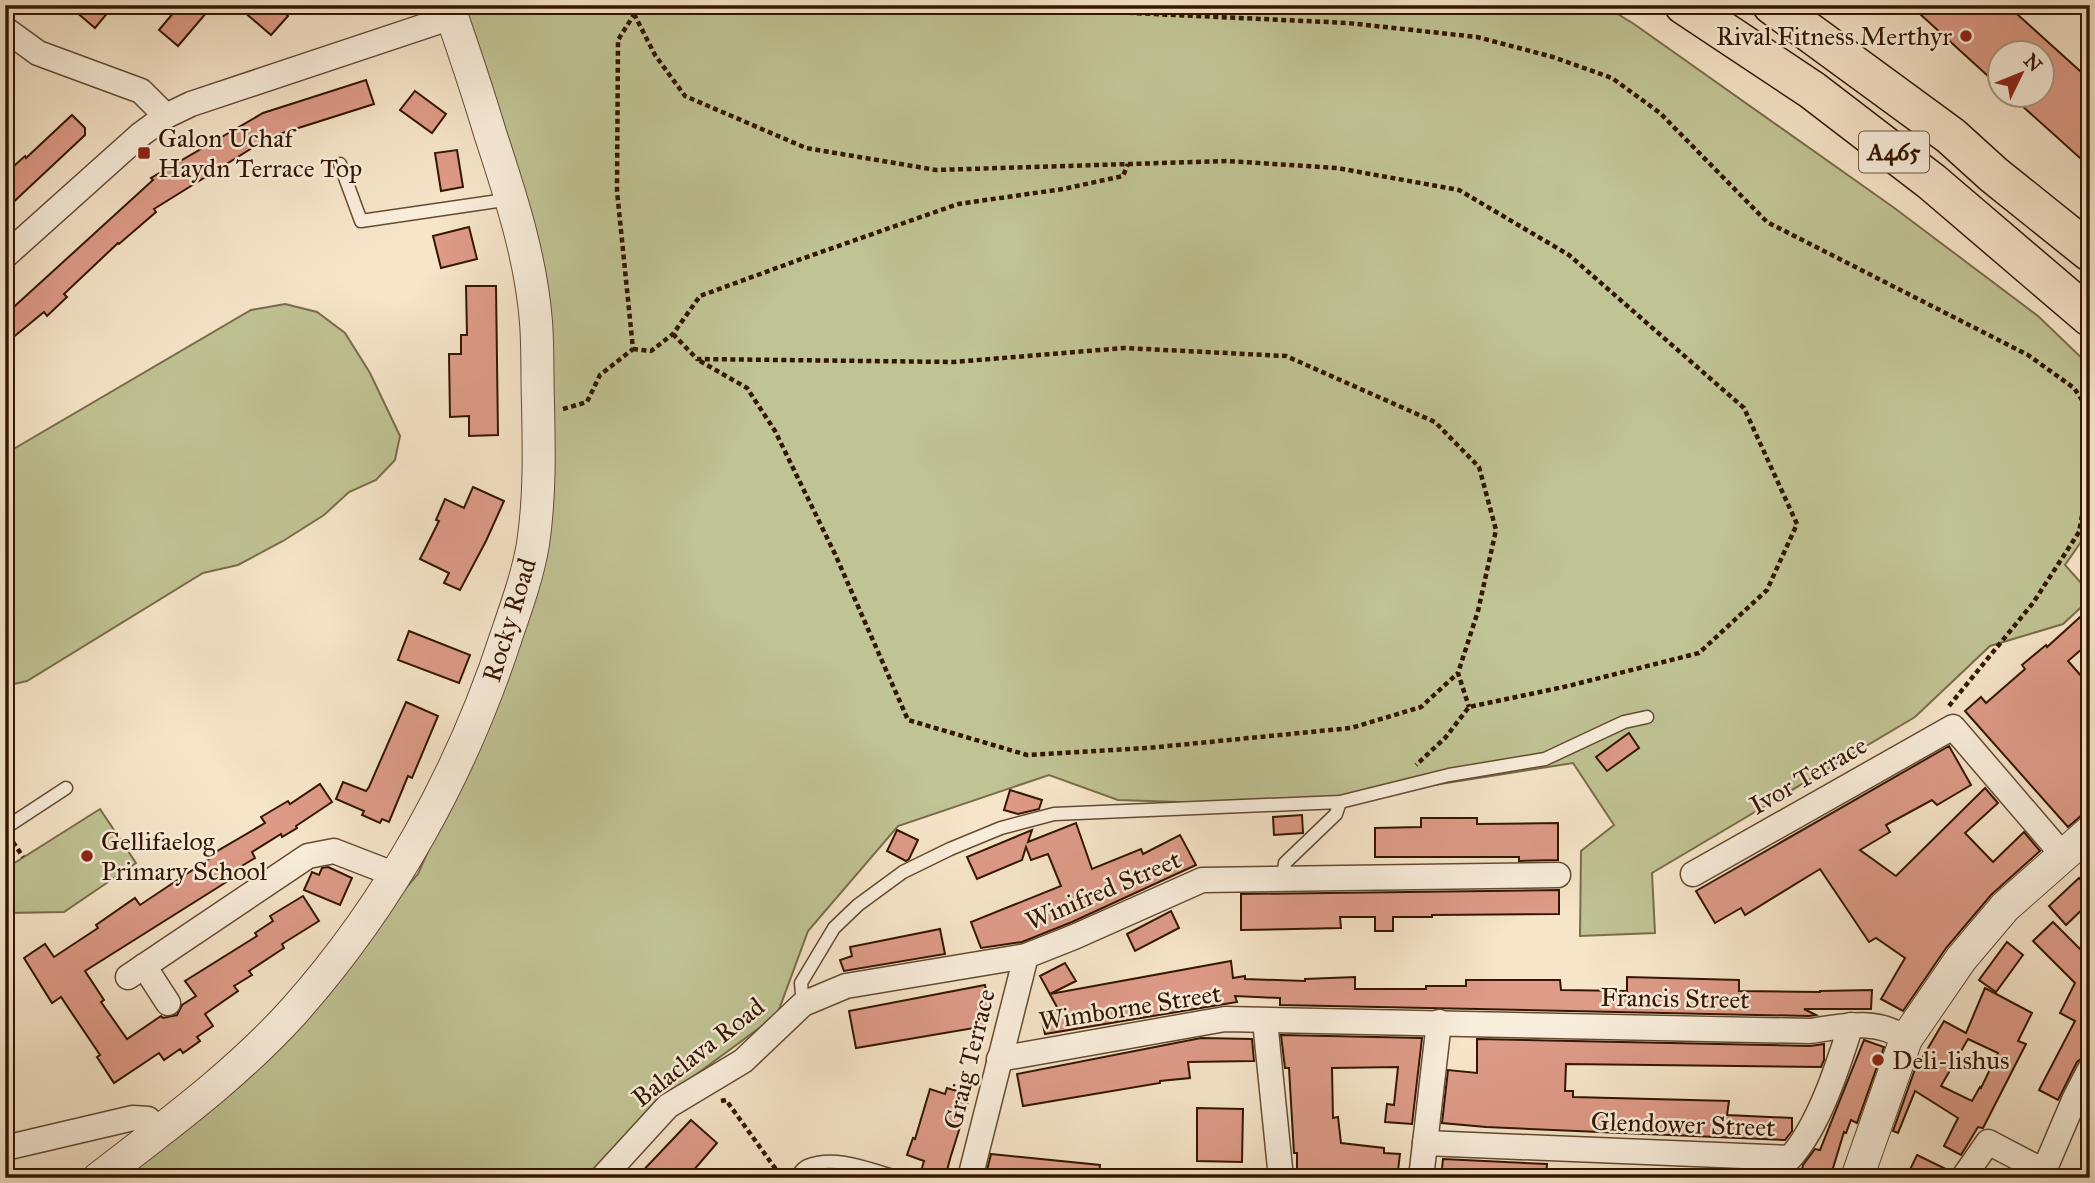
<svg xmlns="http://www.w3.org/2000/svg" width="2095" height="1183" font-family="'IM FELL Great Primer',serif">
  <rect width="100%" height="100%" fill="#f6e5c9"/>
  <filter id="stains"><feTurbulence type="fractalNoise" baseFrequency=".00286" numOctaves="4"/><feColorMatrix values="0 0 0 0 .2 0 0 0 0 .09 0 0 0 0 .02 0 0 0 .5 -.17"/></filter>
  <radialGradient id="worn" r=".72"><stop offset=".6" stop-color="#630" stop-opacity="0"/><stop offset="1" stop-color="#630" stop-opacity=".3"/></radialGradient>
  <g fill="#c0c394" stroke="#7a6c4a" stroke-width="2">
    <path d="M460 5H1603L1634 24 1893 207 2038 316 2090 366V529L2065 565 2090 593V599L2063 624 1990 646 1915 717 1652 873 1655 933 1580 936 1581 851 1614 825 1573 763 1301 806 1118 800 1049 775 898 826 808 931 777 1015 648 1110 586 1178H118L246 1074 418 874 513 659 547 427Z"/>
    <path d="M285 304 317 312 345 333 370 373 400 436 395 460 376 480 349 492 324 515 283 541 238 565 203 573 27 681 5 686V454L251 310Z"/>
    <path d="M100 809 136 863 64 912 7 913 5 917V869Z"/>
  </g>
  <g fill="#de9b88" stroke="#341600" stroke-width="2" fill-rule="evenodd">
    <path d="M68 5H114L95 28Z"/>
    <path d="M180 5H213L178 46 159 30Z"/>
    <path d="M236 5H275L288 16 271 35Z"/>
    <path d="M1930 5H2007L2090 80V167L2009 94H2042V52H2000V87L1921 15Z"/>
    <path d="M366 80 374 104 270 137 154 209 156 212 119 244 118 243 64 294 67 297 47 316 44 312 5 344V315L153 180 151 178 263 113Z"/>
    <path d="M415 91 446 114 432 133 400 110Z"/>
    <path d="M72 115 85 128V135L5 210V174L25 156 26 158Z"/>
    <path d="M457 150 463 187 441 191 435 153Z"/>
    <path d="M469 227 477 259 441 268 433 236Z"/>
    <path d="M466 286H496L498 435 469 436V416L450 417 449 354H461V335H467Z"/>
    <path d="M473 487 504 501 486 541 460 590 444 583 449 573 420 559 439 521 436 520 445 499 464 508Z"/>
    <path d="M2090 608V642L2068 661 2090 686V808L2068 827 1965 711 1981 697 1986 703 2025 669 2022 665 2046 645 2047 647Z"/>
    <path d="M409 631 470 655 459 683 398 660Z"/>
    <path d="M406 702 438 716 412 778 408 776 389 822 382 819 380 823 362 815 364 811 336 799 343 782 366 791 369 787Z"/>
    <path d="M1629 733 1639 748 1607 771 1596 757Z"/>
    <path d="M1949 746 1971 785 1937 805 1932 800 1886 825 1890 832 1860 850 1896 876 1985 788 1998 803 1965 833 1993 862 2024 832 2040 851 1991 895 1946 948 1903 1011 1881 999 1905 958 1876 938 1869 942 1820 869 1745 915 1741 908 1715 923 1696 891Z"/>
    <path d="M320 784 332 802 296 826 297 828 282 837 281 834 252 852 255 858 225 876 228 881 85 971 104 1000 101 1002 127 1039 161 1016 163 1018 177 1015 182 1005 196 996 185 981 257 936 255 933 273 921 270 916 303 896 319 921 282 944 284 948 249 971 252 975 234 986 238 991 205 1014 213 1026 197 1037 200 1041 183 1053 180 1049 164 1060 159 1053 114 1083 97 1057 100 1055 61 997 52 1003 24 958 45 944 54 957 98 928 96 925 135 898 140 905 215 855 214 853 265 823 261 817 288 801 290 804Z"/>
    <path d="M1010 790 1042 800 1039 809 1018 814 1004 810Z"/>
    <path d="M1302 815 1303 833 1274 835 1273 817Z"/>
    <path d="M1421 818H1477V824L1558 823V860L1519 861V857H1375V828L1421 827Z"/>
    <path d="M1076 823 1092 869 1141 849 1143 854 1180 835 1196 865 1072 922 1022 942 981 948 971 922 1061 886 1048 854 1031 860 1026 847 1022 860 977 879 967 857 1032 830 1028 842Z"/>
    <path d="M897 830 918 840 909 859 906 861 887 851Z"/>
    <path d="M328 867 352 878 340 905 304 890 312 872 319 875 322 868Z"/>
    <path d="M2079 878 2090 890V902L2066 925 2049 906Z"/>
    <path d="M1559 890V914L1432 915V917H1393V931H1375V917H1340L1341 928 1241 930V894Z"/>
    <path d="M1171 911 1179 928 1135 951 1127 934Z"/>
    <path d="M2053 922 2089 958 2090 956V1052L2077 1062 2058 1100 2039 1090 2075 1021 2060 1013 2075 983 2033 941Z"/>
    <path d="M940 929 945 954 844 971 840 960 852 956 850 947Z"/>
    <path d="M2007 942 2023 955 1996 992 1979 980Z"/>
    <path d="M1231 961 1233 978 1245 976V979L1305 981V979L1355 977V989H1426V986H1466V980H1560L1561 990 1627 991V977L1739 980V991L1820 992V991L1872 990 1871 1009H1804L1816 1015 1809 1016 1280 1005V998L1235 996 1237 1002 1045 1034 1041 1015 1052 1012V1010L1058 1009 1040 976 1065 963 1076 981 1050 994Z"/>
    <path d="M985 985 990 1011 984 1013 986 1026 856 1048 849 1011Z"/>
    <path d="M1985 988 2032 1013 2018 1041 2026 1044 1983 1128 1978 1127 1961 1155 1944 1146 1958 1118 1915 1091 1898 1133 1893 1131 1914 1072 1944 1021 1966 1033ZM1968 1039 1998 1053 1981 1088 1980 1087 1972 1101 1941 1086Z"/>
    <path d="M1281 1035 1422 1038 1412 1124 1385 1122 1387 1104 1394 1105 1398 1067 1332 1068 1333 1118 1338 1117 1341 1143 1384 1148V1153L1400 1154 1397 1178H1297V1153H1294L1289 1068H1285Z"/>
    <path d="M1201 1038 1252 1039 1254 1061 1188 1062 1190 1078 1160 1081V1083L1023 1106 1017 1074Z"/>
    <path d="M1477 1039 1810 1046 1824 1044V1060L1821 1067 1566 1064 1565 1091H1573V1097L1729 1101 1727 1115 1792 1118V1131L1785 1140 1486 1127 1442 1123 1448 1070 1477 1073Z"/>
    <path d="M1864 1040 1884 1047 1857 1123 1851 1120 1846 1133 1844 1132 1830 1178H1800L1803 1165 1815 1149 1820 1150Z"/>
    <path d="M947 1088 970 1095 950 1159 945 1178H919L924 1161 907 1155 913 1138 915 1139 930 1089 945 1094Z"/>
    <path d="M1197 1108 1243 1109 1242 1162 1197 1161Z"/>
    <path d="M691 1120 717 1143 687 1178H636Z"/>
    <path d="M991 1154 1100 1165 1099 1178H985Z"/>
    <path d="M1917 1155 1950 1171 1948 1178H1906Z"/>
    <path d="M1443 1159 1547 1164 1546 1178H1441Z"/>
  </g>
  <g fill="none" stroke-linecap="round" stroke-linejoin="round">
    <defs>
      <g id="service">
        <path d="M340 164 361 221 512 199"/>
        <path d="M5 828 66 788"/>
        <path d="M1283 878 1285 863 1336 814 1340 802"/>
        <path d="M803 1004 801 983 834 928 858 905 903 872 950 849 1001 828 1054 814 1340 802 1449 775 1545 759 1624 722 1647 717"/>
        <path d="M795 1178C799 1174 802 1168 807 1166 835 1154 871 1170 899 1178"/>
      </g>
      <g id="minor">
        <path d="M5 29 38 53 141 91 166 116"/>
        <path d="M5 256 140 135 166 116 191 104 452 17"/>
        <path d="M1693 874 1953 727 2062 854"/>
        <path d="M144 966 168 1003"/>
        <path d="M128 977 308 856 334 851 396 875"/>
        <path d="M1265 1021 1281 1178"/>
        <path d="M999 1059 1225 1019 1810 1031C1842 1026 1878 1018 1906 1039"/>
        <path d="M1425 1143 1790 1158C1819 1126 1838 1066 1851 1025"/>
        <path d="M5 1148 133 1118 148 1119 160 1131"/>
        <path d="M602 1178 668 1106 743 1061 803 1004 846 986 1026 956 1074 937 1202 880 1558 875"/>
        <path d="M970 1178 1026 956"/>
        <path d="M1421 1178 1439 1022"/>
        <path d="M1963 1178 1988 1142 2034 1166H2046L2075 1098 2090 1069"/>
      </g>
      <g id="tertiary">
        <path d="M99 1178C166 1126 236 1075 293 1012 390 903 462 773 507 634 517 605 528 574 533 544 540 497 539 450 538 403 537 376 538 349 536 322 531 257 510 194 490 133 477 90 463 48 448 5"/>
        <path d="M1857 1178 1906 1039 1961 959 2005 907 2090 832"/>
      </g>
      <g id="trunk">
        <path d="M1684 5 1812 90 1932 182 2090 317"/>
        <path d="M1772 5 1951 136 1994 175 2090 252"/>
      </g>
    </defs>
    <use href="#service" stroke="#644a32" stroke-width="15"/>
    <use href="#minor" stroke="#644a32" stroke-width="27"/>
    <use href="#tertiary" stroke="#644a32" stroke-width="34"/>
    <use href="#trunk" stroke="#341600" stroke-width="41"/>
    <g stroke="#341600" stroke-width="4.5" stroke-dasharray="5 3.5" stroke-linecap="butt">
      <path d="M916 5 1089 11 1348 23 1477 37 1553 57 1612 78 1660 113 1767 222 2028 355 2074 388 2090 412"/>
      <path d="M634 14 655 55 685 96 806 148 936 170 1227 161 1337 168 1459 190 1569 255 1744 408 1797 524 1767 590 1699 653 1568 686 1469 707 1445 738 1416 765"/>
      <path d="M673 334 697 359 954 362 1124 348 1286 356 1435 422 1479 467 1496 530 1478 611 1458 673 1469 707"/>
      <path d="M633 349 651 351 673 334 700 296 804 258 958 204 1063 189 1123 176 1128 164"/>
      <path d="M700 361 747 388 775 431 835 554 908 720 1027 755 1148 748 1351 728 1421 707 1458 673"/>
      <path d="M563 409 587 402 600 375 633 349 617 191 618 40 640 5"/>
      <path d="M1949 706 2033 603 2079 532 2090 472"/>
      <path d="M13 842 23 857"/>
      <path d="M721 1101 726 1100 780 1175"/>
    </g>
    <use href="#service" stroke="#f9eedc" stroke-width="12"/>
    <use href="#minor" stroke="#f9eedc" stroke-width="24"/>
    <use href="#tertiary" stroke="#f9eedc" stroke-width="32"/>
    <use href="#trunk" stroke="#f6e5c9" stroke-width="38"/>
  </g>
  <g fill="#8f2418" stroke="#f9eedc" stroke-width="2.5">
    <circle cx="1966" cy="36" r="7"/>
    <rect x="137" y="146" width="14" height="14" rx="3.5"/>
    <circle cx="87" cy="856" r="7"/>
    <circle cx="1878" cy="1060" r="7"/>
  </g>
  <g text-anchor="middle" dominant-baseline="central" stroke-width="5" stroke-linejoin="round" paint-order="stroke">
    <rect fill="#f9eedc" stroke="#6f5742" stroke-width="2" x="1859" y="131.5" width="70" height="41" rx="5"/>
    <g font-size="24" font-weight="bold" fill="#341600">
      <text x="1894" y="152">A465</text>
    </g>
    <g font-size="26" fill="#341600" stroke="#f9eedc" text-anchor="start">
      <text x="1952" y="36" text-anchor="end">Rival Fitness Merthyr</text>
      <text x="158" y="138">Galon Uchaf<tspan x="158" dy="30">Haydn Terrace Top</tspan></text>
      <text x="101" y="841">Gellifaelog<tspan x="101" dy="30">Primary School</tspan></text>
      <text x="1892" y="1060">Deli-lishus</text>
    </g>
    <g font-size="26" fill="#341600" stroke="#f9eedc">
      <text transform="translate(509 620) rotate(-73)">Rocky Road</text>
      <text transform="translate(1808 775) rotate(-30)">Ivor Terrace</text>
      <text transform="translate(1103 890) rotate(-23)">Winifred Street</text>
      <text transform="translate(1675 998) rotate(1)">Francis Street</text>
      <text transform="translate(1130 1007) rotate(-9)">Wimborne Street</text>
      <text transform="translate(698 1052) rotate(-38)">Balaclava Road</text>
      <text transform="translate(969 1059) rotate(-76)">Graig Terrace</text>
      <text transform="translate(1683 1124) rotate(2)">Glendower Street</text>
    </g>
  </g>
  <rect width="2095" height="1183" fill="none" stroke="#f6e5c9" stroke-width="28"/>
  <rect x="7" y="7" width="2081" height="1169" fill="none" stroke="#341600" stroke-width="3.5"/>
  <rect x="14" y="14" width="2067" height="1155" fill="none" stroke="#341600" stroke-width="2"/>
  <g transform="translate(2021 74) rotate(47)"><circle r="33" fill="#f9eedc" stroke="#aa9884" stroke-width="2"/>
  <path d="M0-5L12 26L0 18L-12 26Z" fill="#8f2418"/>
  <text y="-10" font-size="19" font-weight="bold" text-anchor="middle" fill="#341600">N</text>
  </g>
  <rect width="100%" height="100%" filter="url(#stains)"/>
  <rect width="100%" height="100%" fill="url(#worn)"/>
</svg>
